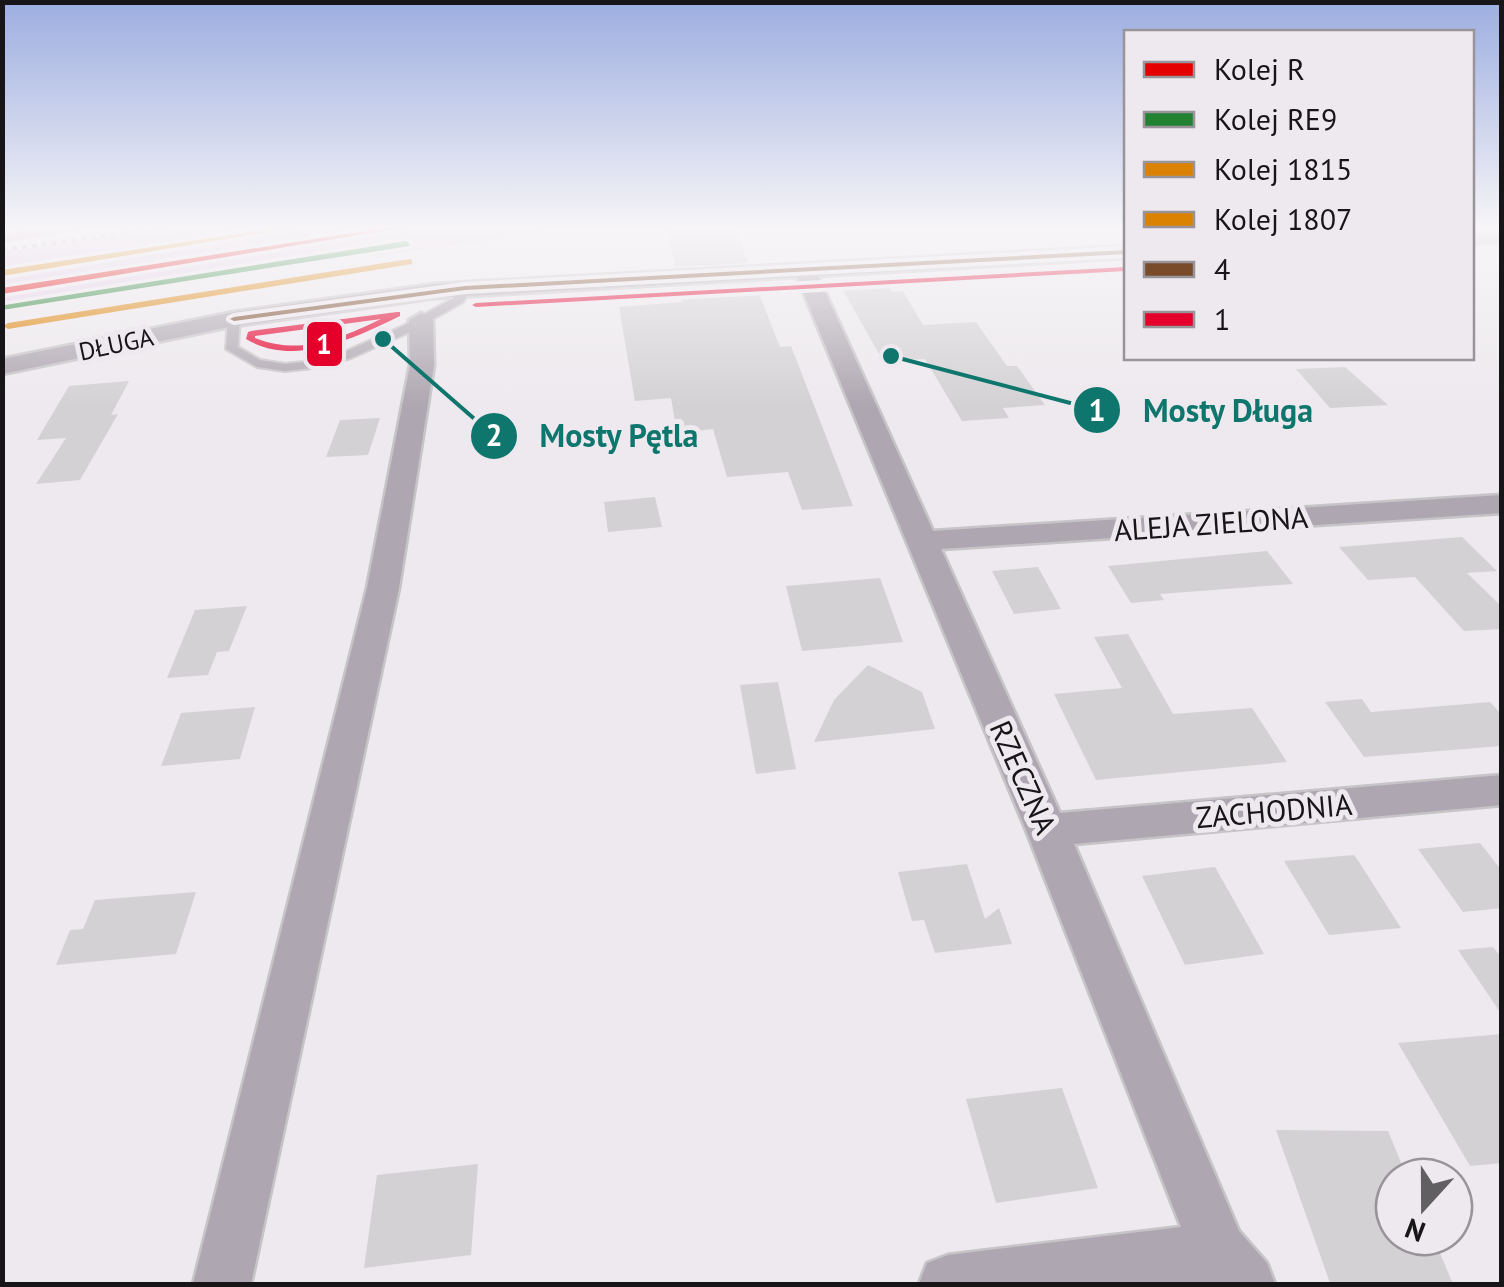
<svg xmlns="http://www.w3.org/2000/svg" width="1504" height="1287" font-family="'PT Sans',sans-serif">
  <rect width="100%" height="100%" fill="#ede9ee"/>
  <path fill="#e3cee7" d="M175 227H567L466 244 3 303V252Z"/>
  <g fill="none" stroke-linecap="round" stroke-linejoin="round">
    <path stroke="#cba2d3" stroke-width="8" d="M2 239 74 227"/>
  </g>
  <g fill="#d4d1d5">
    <path d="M667 226H734L748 263 675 267Z"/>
    <path d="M755 283 780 347 791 346 853 506 802 510 788 472 727 477 713 429 677 433 671 398 635 401 619 307 682 302 679 288Z"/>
    <path d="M889 287 892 292 903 291 923 325 976 322 1007 366H1017L1045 405 1003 408 1009 418 962 421 925 359 883 361 843 290Z"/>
    <path d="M1345 367 1388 405 1330 408 1296 369Z"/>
    <path d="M129 381 111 415 118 414 80 480 36 484 66 438 37 440 69 386Z"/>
    <path d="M380 418 368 455 326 457 340 420Z"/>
    <path d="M655 497 662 527 608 532 604 502Z"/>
    <path d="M1462 537 1497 571 1467 573 1502 607V629L1464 631 1415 577 1368 580 1339 547Z"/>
    <path d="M1267 551 1293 584 1160 594 1164 600 1131 603 1108 566Z"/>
    <path d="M1038 567 1061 609 1014 614 992 571Z"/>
    <path d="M880 578 903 642 802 651 786 586Z"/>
    <path d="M247 606 229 651 217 652 208 675 167 678 195 610Z"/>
    <path d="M1128 634 1173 714 1252 708 1287 762 1096 780 1054 694 1122 688 1094 637Z"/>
    <path d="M868 665 922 692 935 729 814 742 834 700Z"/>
    <path d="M778 682 796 769 756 774 740 685Z"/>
    <path d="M1362 699 1371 712 1490 702 1502 715V746L1364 757 1325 702Z"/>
    <path d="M255 707 240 759 161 766 181 713Z"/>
    <path d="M1480 843 1502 871V908L1463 912 1418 849Z"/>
    <path d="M1354 855 1359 862 1401 928 1329 935 1284 861Z"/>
    <path d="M967 864 985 919 999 908 1012 944 935 953 924 920 912 921 898 872Z"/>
    <path d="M1215 867 1264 954 1185 965 1142 876Z"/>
    <path d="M196 892 176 954 56 965 70 930 83 929 95 900Z"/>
    <path d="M1493 947 1502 958V1015L1458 950Z"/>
    <path d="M1502 1034V1163L1470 1166 1398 1043Z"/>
    <path d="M1062 1088 1098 1188 996 1203 966 1099Z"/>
    <path d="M1276 1130 1388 1131 1407 1177H1394V1237H1433L1453 1284 1330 1283Z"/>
    <path d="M478 1164 471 1255 364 1268 377 1175Z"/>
  </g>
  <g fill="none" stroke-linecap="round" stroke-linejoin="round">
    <defs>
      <path id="service" d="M465 285 471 288 463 302 412 331 351 358 320 367 285 371 257 367 226 349 228 319 234 316 240 319 238 347 260 360 285 364 315 361 342 353 403 326 454 298 461 286Z"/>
      <g id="minor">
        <path d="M1502 231V243L1472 244V232Z"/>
        <path d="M1126 246V258L818 276 933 531 1502 495V513L941 549 1060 813 1502 775V805L1074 844 1239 1231 1267 1263 1275 1284H919L927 1263 948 1255 1181 1227 1026 830 797 277 435 298 234 326 2 374V359L234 312 435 284Z"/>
        <path d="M421 313 433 320 434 365 399 588 251 1284H193L367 588 410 365 409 320Z"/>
      </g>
    </defs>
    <use href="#service" stroke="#c6c4c6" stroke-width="4"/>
    <use href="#minor" stroke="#c6c4c6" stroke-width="5"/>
    <path stroke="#b5afb6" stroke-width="4" stroke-dasharray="5 5" stroke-linecap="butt" d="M2 250 167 227"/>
    <use href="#service" fill="#aea6b0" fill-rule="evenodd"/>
    <use href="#minor" fill="#aea6b0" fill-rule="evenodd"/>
    <defs>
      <path id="bus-1" d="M1126 250V254L465 290 234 321 230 319 234 317 465 286Z"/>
      <g id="bus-2">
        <path d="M1126 267V271L476 307 472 305 476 303Z"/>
        <path d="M397 312H400V316C354 338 295 368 246 339L248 332 251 331ZM381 319C339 339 300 356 255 338V336Z"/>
      </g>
    </defs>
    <use href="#bus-1" stroke="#eee8ef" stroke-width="8"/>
    <use href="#bus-2" stroke="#eee8ef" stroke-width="8"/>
    <use href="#bus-1" fill="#7a4b2a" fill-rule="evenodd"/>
    <use href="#bus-2" fill="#e4002b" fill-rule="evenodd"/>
    <defs>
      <path id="rail-1" d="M390 227H407L2 294V288Z"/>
      <path id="rail-2" d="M406 241 410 244 409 246 2 310V306L5 305Z"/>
      <path id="rail-3" d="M282 227H299L2 276V270Z"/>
      <path id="rail-4" d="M409 259 412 260V264L8 329 3 326 8 323Z"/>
    </defs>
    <use href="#rail-1" stroke="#eee8ef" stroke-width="7"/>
    <use href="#rail-2" stroke="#eee8ef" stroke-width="7"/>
    <use href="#rail-3" stroke="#eee8ef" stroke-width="7"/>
    <use href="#rail-4" stroke="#eee8ef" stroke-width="7"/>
    <use href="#rail-1" fill="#e50000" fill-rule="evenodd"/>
    <use href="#rail-2" fill="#238132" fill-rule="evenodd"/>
    <use href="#rail-3" fill="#dc8203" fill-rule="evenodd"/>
    <use href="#rail-4" fill="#dc8203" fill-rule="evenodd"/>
  </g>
  <linearGradient id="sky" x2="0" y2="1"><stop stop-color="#9cade0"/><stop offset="0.56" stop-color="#f7f5f7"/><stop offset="1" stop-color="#f7f5f7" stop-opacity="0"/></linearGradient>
  <rect width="1504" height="407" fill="url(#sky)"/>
  <g text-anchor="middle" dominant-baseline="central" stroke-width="10" stroke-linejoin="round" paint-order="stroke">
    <g font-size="25" fill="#171517" stroke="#eee8ef">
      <text transform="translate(116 344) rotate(-12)">DŁUGA</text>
    </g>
    <g font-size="30" fill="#171517" stroke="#eee8ef">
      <text transform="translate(1211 523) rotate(-4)">ALEJA ZIELONA</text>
      <text transform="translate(1024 777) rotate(66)">RZECZNA</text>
      <text transform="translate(1274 810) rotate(-5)">ZACHODNIA</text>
    </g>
  </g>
  <path fill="none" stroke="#0f766e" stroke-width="4" d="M891 356L1097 410M383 339L494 436"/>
  <g fill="#0f766e" stroke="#eee8ef" stroke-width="4">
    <circle cx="891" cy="356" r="10"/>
    <circle cx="383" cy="339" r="10"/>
    <circle cx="1097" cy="410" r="25"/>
    <circle cx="494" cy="436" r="25"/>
  </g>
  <g font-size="30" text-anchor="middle" font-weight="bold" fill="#fff">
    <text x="1097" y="421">1</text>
    <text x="494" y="446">2</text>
  </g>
  <g font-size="32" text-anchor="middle" font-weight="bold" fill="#0f766e" stroke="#eee8ef" stroke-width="10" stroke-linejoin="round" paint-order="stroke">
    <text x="1228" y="422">Mosty Długa</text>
    <text x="619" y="447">Mosty Pętla</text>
  </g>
  <rect stroke="#eee8ef" stroke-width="4" x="305" y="320" width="39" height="48" rx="10" fill="#e4002b"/>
  <g font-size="28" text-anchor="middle" font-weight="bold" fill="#fff">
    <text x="324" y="354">1</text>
  </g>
  <rect width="1504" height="1287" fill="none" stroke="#171517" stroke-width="10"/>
  <rect x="1124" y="30" width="350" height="330" fill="#eee8ef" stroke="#989499" stroke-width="2.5"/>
  <rect x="1144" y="62" width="50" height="15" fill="#e50000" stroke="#989499" stroke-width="2.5"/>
  <text x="1214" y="80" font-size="30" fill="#171517">Kolej R</text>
  <rect x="1144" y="112" width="50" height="15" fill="#238132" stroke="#989499" stroke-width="2.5"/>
  <text x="1214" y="130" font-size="30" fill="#171517">Kolej RE9</text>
  <rect x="1144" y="162" width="50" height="15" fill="#dc8203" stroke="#989499" stroke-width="2.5"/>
  <text x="1214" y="180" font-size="30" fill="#171517">Kolej 1815</text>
  <rect x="1144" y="212" width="50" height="15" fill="#dc8203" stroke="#989499" stroke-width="2.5"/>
  <text x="1214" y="230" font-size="30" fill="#171517">Kolej 1807</text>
  <rect x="1144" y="262" width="50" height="15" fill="#7a4b2a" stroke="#989499" stroke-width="2.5"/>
  <text x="1214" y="280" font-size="30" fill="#171517">4</text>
  <rect x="1144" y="312" width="50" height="15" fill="#e4002b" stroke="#989499" stroke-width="2.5"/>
  <text x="1214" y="330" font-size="30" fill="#171517">1</text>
  <g transform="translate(1424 1207) rotate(201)"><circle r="48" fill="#eee8ef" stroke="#989499" stroke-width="2.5"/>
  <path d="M0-8L18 38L0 25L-18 38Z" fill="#625f62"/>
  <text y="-15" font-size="28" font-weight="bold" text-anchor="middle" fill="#171517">N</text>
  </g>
</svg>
